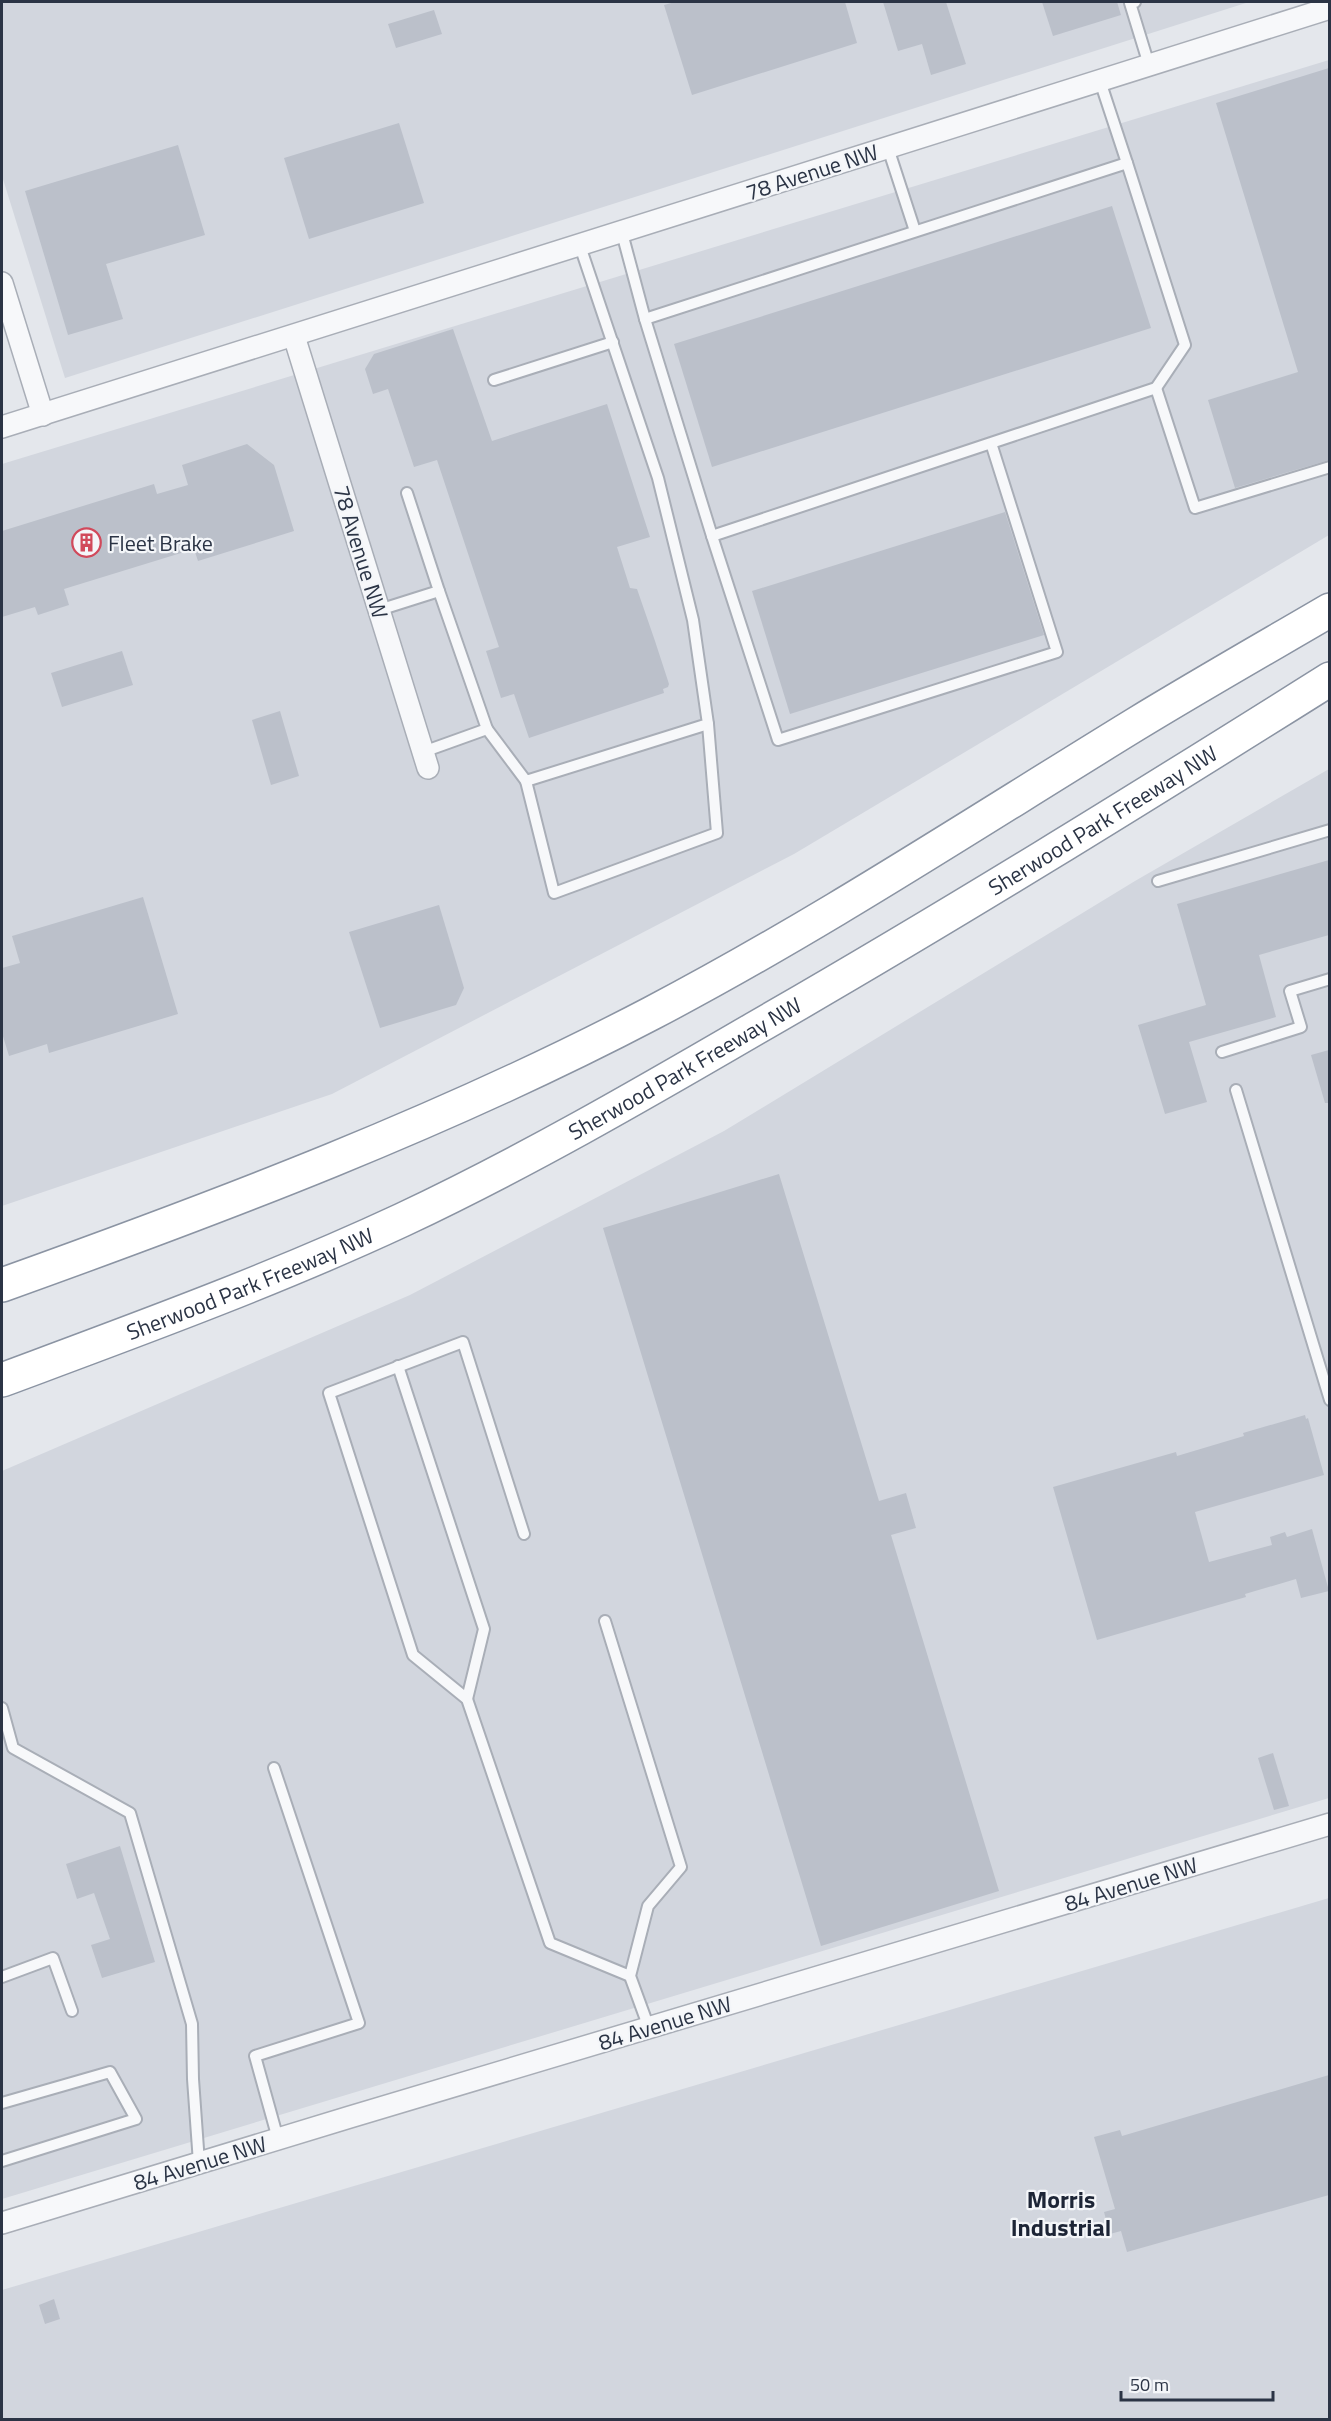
<svg xmlns="http://www.w3.org/2000/svg" width="1331" height="2421" font-family="'Titillium Web',sans-serif">
  <rect width="100%" height="100%" fill="#e4e7ec"/>
  <g fill="#d2d6de">
    <path d="M2 2H1249L65 378 2 176Z"/>
    <path d="M1329 60V535L794 854 332 1094 2 1206V464Z"/>
    <path d="M1329 769V1798L2 2199V1471L410 1295 724 1131 1135 881Z"/>
    <path d="M1329 1898V2419H2V2290Z"/>
  </g>
  <g fill="#bbc0ca">
    <path d="M675 2H845L857 43 692 95 664 5Z"/>
    <path d="M883 2H946L966 64 931 75 922 44 898 51Z"/>
    <path d="M1042 2H1117L1121 15 1053 36Z"/>
    <path d="M434 10 442 34 396 48 388 24Z"/>
    <path d="M1329 68V460L1235 488 1208 400 1298 372 1216 103Z"/>
    <path d="M399 123 424 203 309 239 284 158Z"/>
    <path d="M178 145 205 235 106 264 123 319 68 335 25 191Z"/>
    <path d="M1112 206 1151 328 712 467 674 344Z"/>
    <path d="M453 329 492 441 607 404 650 537 617 547 630 588 637 589 655 641 669 684 668 687 663 689 664 693 529 738 514 694 501 698 486 651 499 647 437 460 414 467 388 389 373 394 365 369 374 354Z"/>
    <path d="M247 444 274 465 294 531 198 561 194 549 64 589 69 605 38 615 35 607 2 617V531L154 484 157 494 188 485 182 465Z"/>
    <path d="M1005 512 1044 635 790 714 752 591Z"/>
    <path d="M122 651 133 685 62 707 51 673Z"/>
    <path d="M280 711 299 776 271 785 252 720Z"/>
    <path d="M1329 860V935L1259 955 1276 1017 1189 1042 1207 1102 1165 1114 1138 1025 1206 1005 1177 904Z"/>
    <path d="M143 897 178 1014 49 1053 47 1044 9 1056 2 1033V968L20 963 12 936Z"/>
    <path d="M439 905 464 988 456 1005 380 1028 349 932Z"/>
    <path d="M1329 1050V1103H1325L1311 1055Z"/>
    <path d="M779 1174 879 1501 906 1493 916 1528 891 1535 999 1891 821 1946 603 1228Z"/>
    <path d="M1305 1415 1306 1419 1308 1418 1324 1475 1195 1512 1209 1562 1272 1545 1270 1537 1285 1532 1287 1537 1312 1529 1329 1591 1301 1598 1296 1579 1245 1594 1246 1597 1097 1640 1053 1487 1176 1452 1177 1456 1244 1436 1243 1433Z"/>
    <path d="M1273 1753 1289 1806 1274 1810 1258 1758Z"/>
    <path d="M120 1846 155 1962 102 1978 91 1945 110 1939 94 1893 77 1899 66 1864Z"/>
    <path d="M1329 2075V2195L1127 2252 1121 2231 1110 2234 1104 2212 1115 2209 1094 2137 1120 2130 1122 2136Z"/>
    <path d="M54 2299 60 2319 45 2324 39 2305Z"/>
  </g>
  <g fill="none" stroke-linecap="round" stroke-linejoin="round">
    <defs>
      <g id="service">
        <path d="M1135 2 1130 3 1149 65"/>
        <path d="M1100 81 1127 163"/>
        <path d="M888 148 915 231"/>
        <path d="M622 233 645 319 712 536"/>
        <path d="M645 319 1127 163 1185 345 1156 388"/>
        <path d="M494 380 613 342"/>
        <path d="M991 443 1057 652 778 740 712 536 1156 388 1195 508 1330 467"/>
        <path d="M379 610 439 591 407 493"/>
        <path d="M487 729 526 781 708 724 693 620 658 478 580 246"/>
        <path d="M423 752 487 729 439 591"/>
        <path d="M526 781 554 893 717 833 708 724"/>
        <path d="M1158 881 1330 830"/>
        <path d="M1222 1052 1301 1027 1290 991 1330 979"/>
        <path d="M1236 1090 1330 1400"/>
        <path d="M398 1366 484 1629 467 1699"/>
        <path d="M524 1534 463 1342 329 1393 413 1655 467 1699 550 1943 630 1976"/>
        <path d="M605 1621 681 1867 648 1906 630 1976 649 2028"/>
        <path d="M2 1708 13 1748 130 1813 192 2024 193 2079 199 2163"/>
        <path d="M274 1768 359 2023 255 2056 278 2139"/>
        <path d="M2 1977 53 1958 72 2011"/>
        <path d="M2 2103 110 2072 136 2119 2 2161"/>
      </g>
      <g id="minor">
        <path d="M2 283 43 415"/>
        <path d="M294 336 428 768"/>
        <path d="M2 427 1330 8"/>
        <path d="M2 2223 350 2117 1330 1824"/>
      </g>
      <g id="motorway">
        <path d="M2 1285C222 1206 444 1122 652 1013 818 926 976 822 1136 724 1200 685 1265 648 1330 610"/>
        <path id="s1" d="M2 1380C136 1330 271 1281 402 1220 523 1163 639 1096 754 1029 949 917 1139 799 1330 679"/>
      </g>
    </defs>
    <use href="#service" stroke="#a9aeb7" stroke-width="14"/>
    <use href="#minor" stroke="#a9aeb7" stroke-width="24"/>
    <use href="#motorway" stroke="#8b94a3" stroke-width="36"/>
    <use href="#service" stroke="#f7f8fa" stroke-width="10"/>
    <use href="#minor" stroke="#f7f8fa" stroke-width="21"/>
    <use href="#motorway" stroke="#fff" stroke-width="33"/>
  </g>
  <defs>
    <symbol id="building-ring" viewBox="-11 -11 22 22"><circle r="9.5" fill="#f4f6f9" stroke="#d1495b" stroke-width="1.5"/><path d="M-4-6H4V6H1V3H-1V6H-4ZM-2.5-4.3h1.7v1.8h-1.7ZM.8-4.3h1.7v1.8H.8ZM-2.5-1h1.7V.8h-1.7ZM.8-1h1.7V.8H.8Z" fill="#d1495b"/></symbol>
  </defs>
  <g fill-rule="evenodd">
    <use href="#building-ring" x="70" y="526" width="33" height="33"/>
  </g>
  <g text-anchor="middle" dominant-baseline="central" stroke-width="4.5" stroke-linejoin="round" paint-order="stroke">
    <g font-size="22" fill="#2b3445" stroke="#f4f6f9">
      <text transform="translate(812 172) rotate(-18)">78 Avenue NW</text>
      <text transform="translate(361 552) rotate(73)">78 Avenue NW</text>
      <text stroke="none"><textPath href="#s1" startOffset="1238">Sherwood Park Freeway NW</textPath></text>
      <text stroke="none"><textPath href="#s1" startOffset="752">Sherwood Park Freeway NW</textPath></text>
      <text stroke="none"><textPath href="#s1" startOffset="266">Sherwood Park Freeway NW</textPath></text>
      <text transform="translate(1131 1884) rotate(-17)">84 Avenue NW</text>
      <text transform="translate(665 2023) rotate(-17)">84 Avenue NW</text>
      <text transform="translate(200 2163) rotate(-17)">84 Avenue NW</text>
    </g>
    <g font-size="22" fill="#2b3445" stroke="#f4f6f9" text-anchor="start">
      <text x="108" y="543">Fleet Brake</text>
    </g>
    <g font-size="24" font-weight="bold" fill="#1d2536" stroke="#f4f6f9">
      <text x="1061" y="2199">Morris<tspan x="1061" dy="28">Industrial</tspan></text>
    </g>
  </g>
  <rect width="1331" height="2421" fill="none" stroke="#2b3445" stroke-width="6"/>
  <path d="M1121 2391v9h152v-9" fill="none" stroke="#2b3445" stroke-width="3"/>
  <text x="1130" y="2391" font-size="18" fill="#2b3445" stroke="#f4f6f9" stroke-width="4.5" paint-order="stroke">50 m</text>
</svg>
